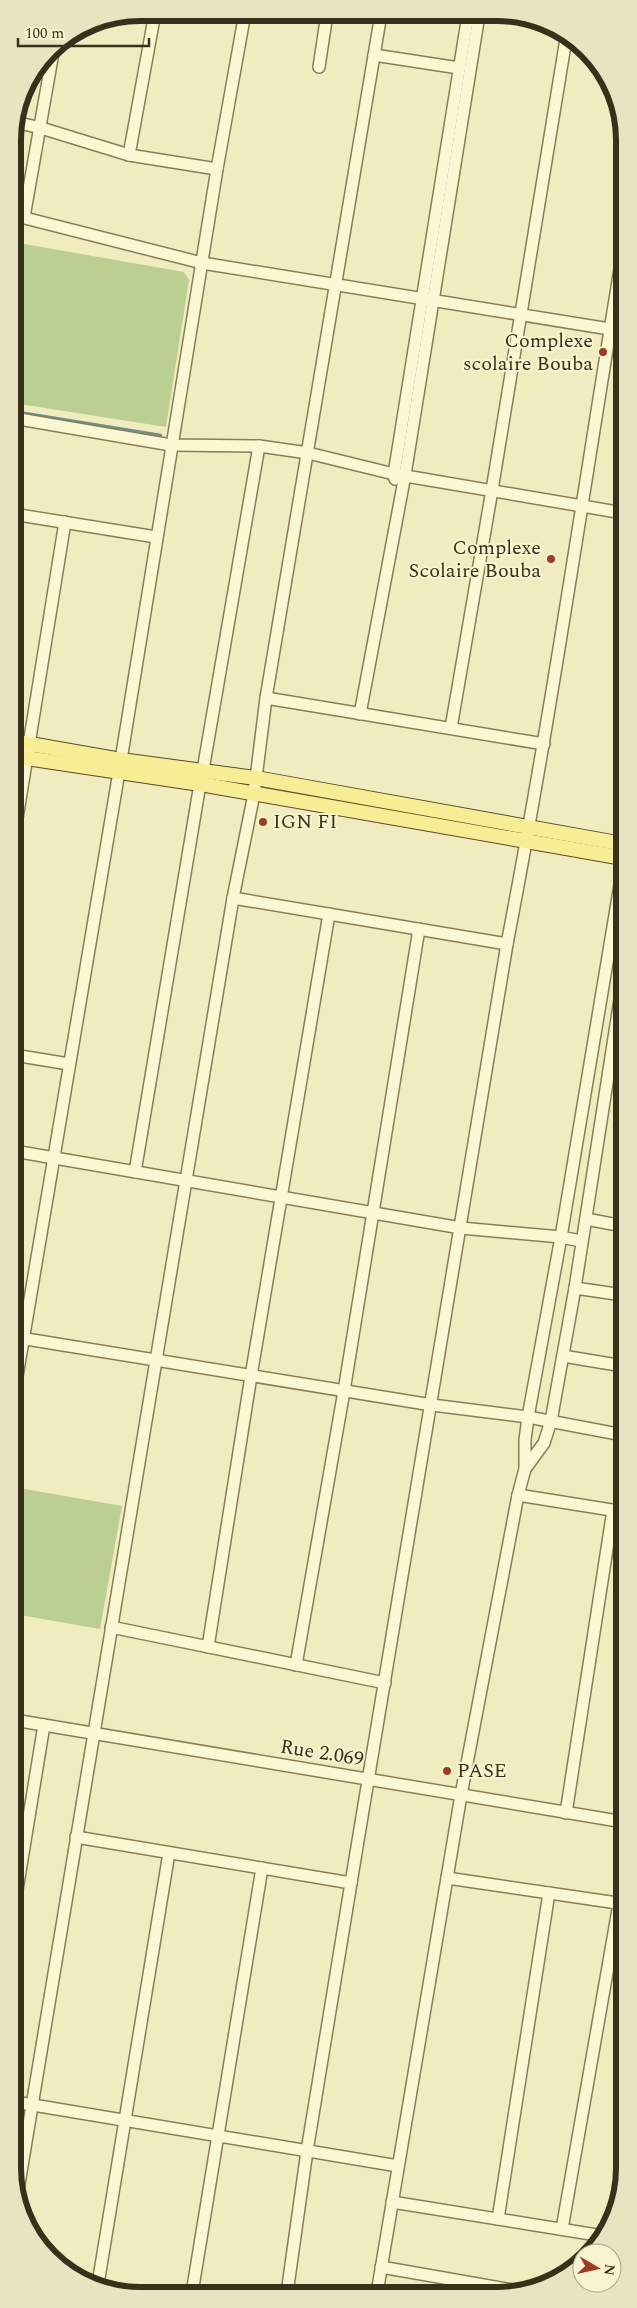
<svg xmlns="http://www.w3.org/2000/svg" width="637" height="2308" font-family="Spectral,serif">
  <rect width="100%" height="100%" fill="#f1ecbf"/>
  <g fill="#bbcf93">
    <path d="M13 242 184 272 189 280 166 427 13 403Z"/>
    <path d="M19 1488 122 1506 100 1629 14 1614V1516Z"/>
  </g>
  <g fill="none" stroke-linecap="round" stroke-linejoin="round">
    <path stroke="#69918f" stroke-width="2.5" d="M13 411 161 435"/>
    <defs>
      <g id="minor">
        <path d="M374 55 459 68"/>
        <path d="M319 67 327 14"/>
        <path d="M15 122 41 128 129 155 217 169"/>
        <path d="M129 155 155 13"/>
        <path d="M13 215 202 263 622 331"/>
        <path d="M24 217 54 47"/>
        <path d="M13 418 171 445 259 446 308 453 394 474 623 513"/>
        <path d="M395 479 394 474 468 15"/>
        <path d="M13 514 156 537"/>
        <path d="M266 698 544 744"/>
        <path d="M360 714 405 475 479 15"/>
        <path d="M451 728 492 490 566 39"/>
        <path d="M203 770 259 446"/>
        <path d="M13 843 65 522"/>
        <path d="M233 898 507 944"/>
        <path d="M14 1055 69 1064"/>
        <path d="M14 1151 461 1228 561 1237 581 1241"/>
        <path d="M135 1172 200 784"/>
        <path d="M586 1219 623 1226"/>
        <path d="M575 1288 623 1295"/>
        <path d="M14 1337 432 1405 528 1417 623 1435"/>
        <path d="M563 1356 623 1366"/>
        <path d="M14 1394 121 760 217 169 245 13"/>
        <path d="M525 1469 544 1443 551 1421 575 1288 623 980"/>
        <path d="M518 1495 624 1512"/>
        <path d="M111 1627 385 1683"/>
        <path d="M208 1647 251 1376 329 914"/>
        <path d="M296 1665 344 1391 419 929"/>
        <path d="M14 1720 624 1822"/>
        <path d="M566 1813 613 1510"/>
        <path d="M76 1837 351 1883"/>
        <path d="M447 1878 624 1904"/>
        <path d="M15 1902 44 1725"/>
        <path d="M15 2102 398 2166"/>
        <path d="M17 2196 233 898 254 794 266 698 381 14"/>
        <path d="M392 2202 603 2236"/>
        <path d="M498 2219 549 1893"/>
        <path d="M562 2229 619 1904"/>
        <path d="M381 2267 524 2292"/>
        <path d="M98 2284 169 1853"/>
        <path d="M192 2293 262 1868"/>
        <path d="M287 2293 307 2151 351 1883 507 944C551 716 584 486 622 257"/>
        <path d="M377 2293 461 1795 518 1495 525 1469V1440L528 1417 561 1237 623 867"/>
      </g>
      <g id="major">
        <path d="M13 741 121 760 256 778 623 844"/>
        <path d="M13 756 200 784 623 858"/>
      </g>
    </defs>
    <use href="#minor" stroke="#8a7d56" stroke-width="14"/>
    <use href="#major" stroke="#58492b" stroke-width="16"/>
    <use href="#minor" stroke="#fbf7d3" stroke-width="11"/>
    <use href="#major" stroke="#f7ed94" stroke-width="14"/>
  </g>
  <g fill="#9d3c23" stroke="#f7f4cf" stroke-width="2">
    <circle cx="603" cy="352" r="5"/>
    <circle cx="551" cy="559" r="5"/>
    <circle cx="263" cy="822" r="5"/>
    <circle cx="447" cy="1771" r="5"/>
  </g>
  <g text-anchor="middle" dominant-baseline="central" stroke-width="4" stroke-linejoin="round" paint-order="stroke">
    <g font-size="20" fill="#39301c" stroke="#f7f4cf" text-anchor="end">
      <text x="593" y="341">Complexe<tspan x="593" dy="23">scolaire Bouba</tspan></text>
      <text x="541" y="548">Complexe<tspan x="541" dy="23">Scolaire Bouba</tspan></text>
      <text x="273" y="822" text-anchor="start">IGN FI</text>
      <text x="457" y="1771" text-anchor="start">PASE</text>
    </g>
    <g font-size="20" fill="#39301c" stroke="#f7f4cf">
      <text transform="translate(322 1753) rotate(9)">Rue 2.069</text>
    </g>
  </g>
  <path d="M0 0H637V2308H0ZM140 21H497A119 119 0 0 1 616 140V2168A119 119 0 0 1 497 2287H140A119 119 0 0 1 21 2168V140A119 119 0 0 1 140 21Z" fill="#e8e4c1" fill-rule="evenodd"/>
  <path fill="none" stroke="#39301c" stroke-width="6" d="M140 21H497A119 119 0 0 1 616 140V2168A119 119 0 0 1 497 2287H140A119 119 0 0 1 21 2168V140A119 119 0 0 1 140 21Z"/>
  <g transform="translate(597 2268) rotate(99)"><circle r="24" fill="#f7f4cf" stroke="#aba687"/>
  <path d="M0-4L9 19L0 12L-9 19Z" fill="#9d3c23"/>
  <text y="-8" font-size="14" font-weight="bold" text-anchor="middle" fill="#39301c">N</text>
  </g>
  <path d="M18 38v8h131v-8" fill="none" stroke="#39301c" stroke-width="2.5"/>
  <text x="25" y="38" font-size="15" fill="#39301c" stroke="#f7f4cf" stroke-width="4" paint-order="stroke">100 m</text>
</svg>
